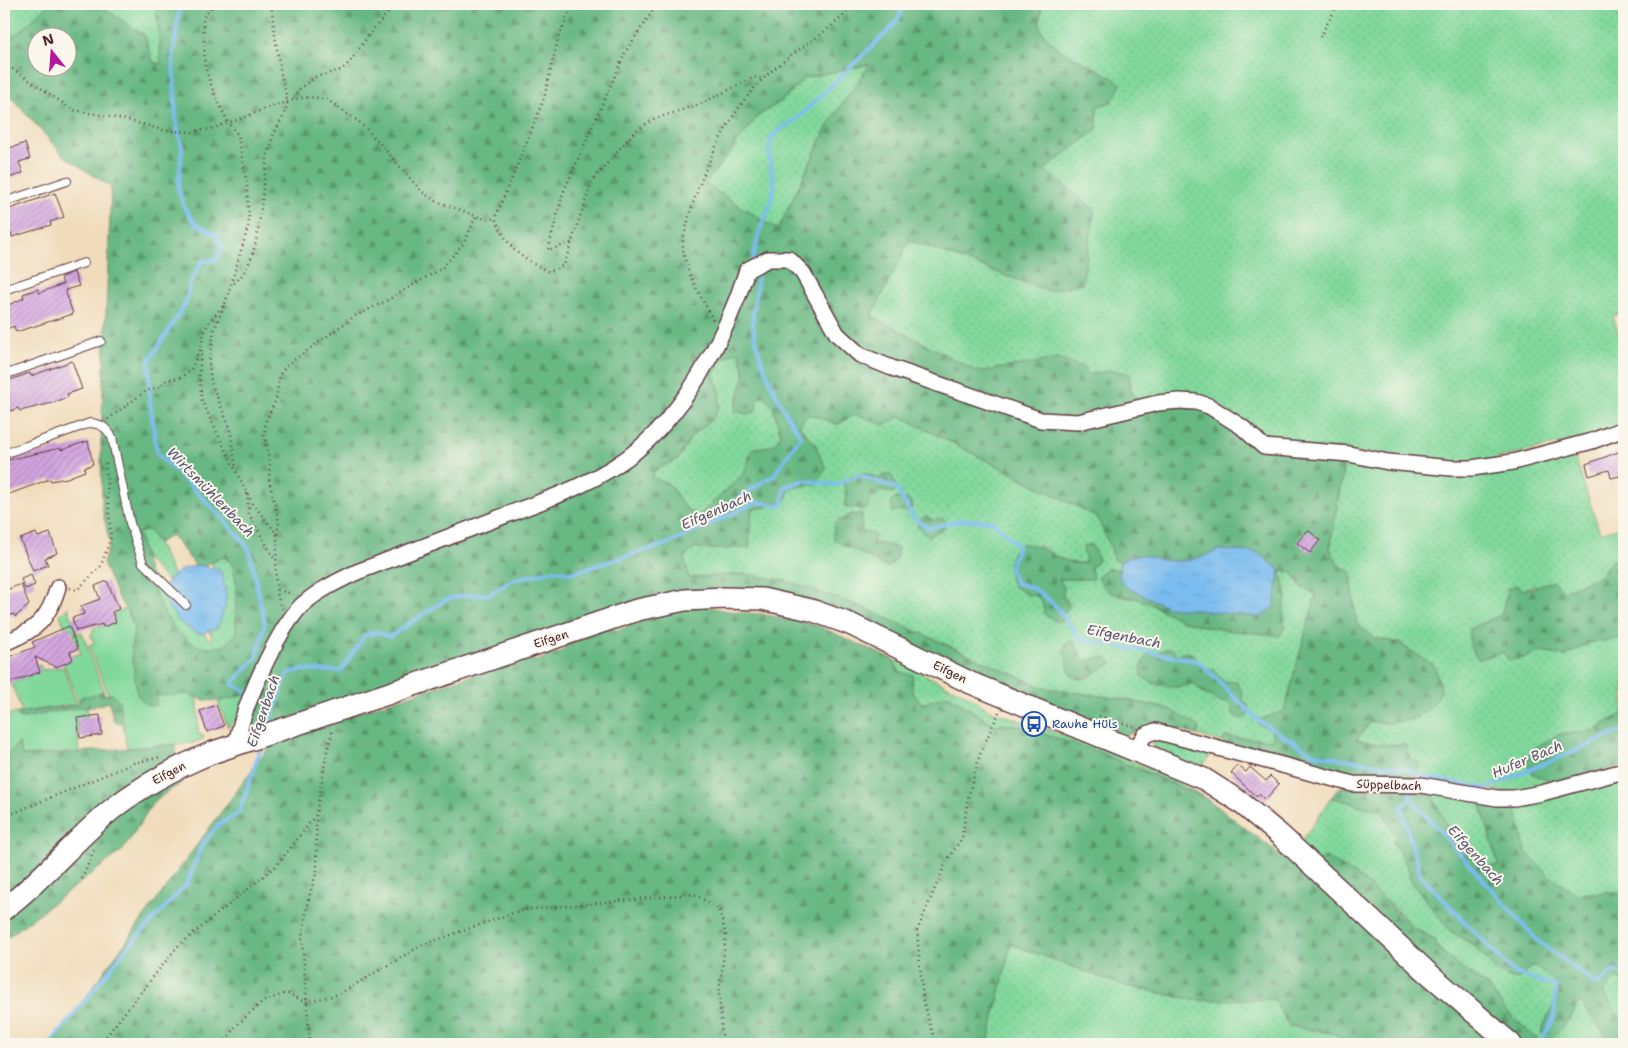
<svg xmlns="http://www.w3.org/2000/svg" width="1628" height="1048" font-family="'Shantell Sans',sans-serif">
  <defs>
    <pattern id="grass-dots" width="8" height="8" patternUnits="userSpaceOnUse" patternTransform="scale(1.25)"><rect width="8" height="8" fill="#81d89b"/><path d="M2 2h.1M6 6h.1" fill="none" stroke="#71b986" stroke-width="1.8" stroke-linecap="round"/></pattern>
    <pattern id="forest-firs" width="22" height="20" patternUnits="userSpaceOnUse" patternTransform="scale(1.25)"><rect width="22" height="20" fill="#68b883"/><path d="M5 1l3.5 6h-7zM16 11l3.5 6h-7z" fill="#58956b"/></pattern>
    <pattern id="water-ripples" width="26" height="14" patternUnits="userSpaceOnUse" patternTransform="scale(1.25)"><rect width="26" height="14" fill="#7abcef"/><path d="M2 4q2-2 4 0t4 0M15 11q2-2 4 0t4 0" fill="none" stroke="#6ba1cd"/></pattern>
    <pattern id="building-hatch" width="6" height="6" patternUnits="userSpaceOnUse" patternTransform="scale(1.25)"><rect width="6" height="6" fill="#d3a5e0"/><path d="M-1 1l2-2M0 6l6-6M5 7l2-2" fill="none" stroke="#ad86b6"/></pattern>
  </defs>
  <rect width="100%" height="100%" fill="#fbf7ec"/>
  <filter id="ink" filterUnits="userSpaceOnUse"><feTurbulence type="fractalNoise" baseFrequency=".02" numOctaves="2"/><feDisplacementMap in="SourceGraphic" scale="10" xChannelSelector="R" yChannelSelector="G"/><feConvolveMatrix kernelMatrix="1 2 1 2 8 2 1 2 1" color-interpolation-filters="sRGB"/></filter>
  <filter id="wash" filterUnits="userSpaceOnUse"><feTurbulence type="fractalNoise" baseFrequency=".0096" numOctaves="4" result="noise"/><feDisplacementMap in="SourceGraphic" scale="20" xChannelSelector="R" yChannelSelector="G"/><feGaussianBlur stdDeviation="1.12" result="paint"/><feColorMatrix in="noise" values="0 0 0 0 0 0 0 0 0 0 0 0 0 0 0 0 0 1.4 0 .05"/><feComposite in="paint" operator="in"/></filter>
  <g filter="url(#wash)">
    <rect width="100%" height="100%" fill="#f0dcbb"/>
    <g fill="url(#grass-dots)" stroke="#667c63" fill-rule="evenodd">
      <path d="M4 4H48L24 28 4 43Z"/>
      <path d="M97 4H156L162 65 153 62 144 35Z"/>
      <path d="M1040 4H1624V312L1613 316 1624 352V424L1590 437 1472 464 1263 443 1140 402 1130 390 1132 382 1111 370 1089 375 1058 359 978 372 872 316 909 240 1048 291 1044 170 1097 129V107L1111 102 1114 97 1095 67C1080 62 1044 43 1040 27 1038 19 1043 12 1040 4Z"/>
      <path d="M871 64 829 123 778 230 705 184 758 116 783 100 804 78Z"/>
      <path d="M739 351 745 374 735 406 757 404 758 399 763 397 773 406 781 435 774 445 752 450 744 474 699 516 687 510 668 483 651 479 655 470 678 459 691 437 713 418 719 407 720 391 713 374 722 359Z"/>
      <path d="M808 414 838 424 856 414 884 425 900 416 1097 517 1112 550 1113 559 1120 562 1119 570 1108 568 1120 597 1140 599 1184 621 1226 630 1285 628 1283 609 1287 596 1280 570 1293 573 1301 587 1316 594 1284 712 1259 720 1258 724 1272 730 1273 740 1225 737 1222 742 1197 735 1169 709 1122 699 1044 688 857 605 791 582 746 574 689 578 684 557 696 547C714 551 730 548 749 548L751 509 768 507 789 490 800 486 816 485 815 444 799 425ZM865 473 879 479 884 475 892 476 896 487 888 493 881 490 872 498 869 507 845 506 846 490ZM862 514C862 518 860 523 861 527 865 539 876 547 888 545L896 559 889 567C877 565 859 551 847 545L850 515ZM1038 545C1052 554 1070 567 1086 562L1083 546 1093 579H1059L1064 588 1063 596 1069 603 1065 611 1042 602 1038 596ZM1079 649 1082 658 1087 661 1100 657 1099 669 1089 678 1077 679ZM1166 649 1197 666 1214 670 1242 699 1232 707 1227 702 1217 701 1211 696 1204 694 1194 683 1185 686 1141 668 1148 653H1156Z"/>
      <path d="M1573 452 1600 533 1624 526V558L1606 567 1602 575 1564 591 1533 585 1506 598 1501 615 1469 629 1479 659 1504 652 1520 659 1541 652 1565 656 1591 642 1624 638V713L1592 731 1557 735 1559 784 1514 793 1438 784 1416 776 1420 764 1378 744 1356 740 1371 721 1390 724 1441 690 1434 666 1399 643 1374 638 1356 623 1351 572 1338 565 1330 549 1345 458 1426 471Z"/>
      <path d="M148 530 158 543 185 599 145 558 138 533Z"/>
      <path d="M223 557 231 561 236 579V634L224 646C217 647 207 649 200 647 171 637 156 601 149 574L193 616 209 640 212 638 209 630 216 588 212 561Z"/>
      <path d="M68 607 77 633 74 634 73 630 65 628 60 615Z"/>
      <path d="M892 659 969 696 989 710 1090 744 1167 776 1209 800 1138 768 1016 725H994L948 695 922 704 912 692Z"/>
      <path d="M1158 738 1215 750 1200 769 1152 746 1153 741Z"/>
      <path d="M1624 776V891L1577 894 1550 876 1526 852 1514 803Z"/>
      <path d="M1426 790 1480 802 1499 866H1482L1446 824 1433 797Z"/>
      <path d="M1331 798C1348 800 1363 809 1381 810L1396 835 1393 842 1408 867 1411 881 1464 940C1486 949 1492 980 1520 978L1525 972 1534 966 1557 983 1559 993 1542 1029V1034L1546 1038H1551C1561 1029 1574 1018 1576 1005L1581 1002 1613 1044H1542L1505 1010 1489 987 1461 968 1435 945 1429 935 1416 930 1395 908 1325 857 1318 862 1299 845Z"/>
      <path d="M1010 944 1123 985 1194 1000 1274 999 1289 1026 1337 1034 1343 1044H988Z"/>
      <path d="M1617 978 1624 983V1023L1603 993Z"/>
    </g>
    <g fill="url(#forest-firs)" stroke="#596c57" fill-rule="evenodd">
      <path d="M48 4H97L144 35 153 62 161 64 156 4H1040C1043 12 1038 19 1040 26 1046 51 1102 67 1121 84 1113 100 1116 100 1097 107V129L1044 170 1095 210 1082 283 1048 291 909 240 872 316 978 372 1058 359 1083 367 1089 375 1111 370 1130 374V390L1140 402 1189 397 1263 443 1346 450 1330 549 1338 565 1351 572 1356 623 1374 638 1399 643 1435 666 1441 690C1428 721 1402 726 1371 721L1356 740 1378 744 1406 745 1409 757 1420 763 1416 776 1374 779 1345 776 1222 742 1224 737 1273 740 1271 730 1258 723 1259 720 1284 711 1316 594 1301 587 1293 573 1280 571 1287 596 1283 609 1285 628 1280 636C1249 632 1215 631 1184 621 1168 616 1155 603 1139 599 1121 594 1106 598 1098 577 1104 568 1109 568 1119 570V576L1280 570 1257 552 1219 550 1197 560 1174 561 1129 555 1120 562 1113 559 1112 550 1097 517 900 416 884 425 856 414 838 424 808 414 799 426 815 444 826 469 816 485 800 486 789 490 785 501 752 510 749 548C730 548 714 551 695 547L684 557 689 578 746 574 791 582 857 605 1044 688 1122 699 1169 709 1200 727 1197 735 1162 725H1151L1124 736 744 591 254 728 249 725 251 693C231 698 209 707 190 694L156 706H147L137 695 131 649 134 629 129 614 117 596 103 563 110 544 102 508 101 442 111 187 64 156 4 89V43L24 28ZM38 38H68V68H38ZM870 64 829 123 778 230 705 184 758 116 783 100 804 78ZM739 351 745 374 735 411 747 414 755 412 758 399 763 397 773 406 781 435 774 445 752 449 744 474 699 515 687 510 668 483 651 478 655 470 678 459 691 437 713 418 719 407 720 391 713 374 722 359ZM148 530 158 543 172 535 198 569 223 557 231 562 236 579V634L224 646C217 647 207 649 201 647 159 634 148 569 138 533Z"/>
      <path d="M862 473 879 479 888 474 892 476 896 487 894 492 888 493 881 490 872 498 869 507 861 510 855 507 851 509 845 506 846 490 843 484 850 476Z"/>
      <path d="M903 498 912 502 913 507 908 512 902 510 892 512 891 502 894 499Z"/>
      <path d="M862 514 861 526 864 532H871L875 536 873 542C881 546 890 543 898 549L896 559 889 567 880 565 874 559 835 541 833 535 835 523 850 515Z"/>
      <path d="M926 516 934 520 943 518 946 522 944 528 930 536 922 532 917 525 923 517Z"/>
      <path d="M1021 544C1044 542 1064 570 1086 562L1083 546 1091 544 1099 559 1091 568 1093 579H1059L1064 588 1063 596 1070 607 1065 611 1063 620 1057 622 1045 615 1042 602 1038 596 1028 595 1013 586C1008 570 1005 555 1021 544Z"/>
      <path d="M1624 558V638L1591 642 1565 656 1541 652 1520 659 1508 660 1503 652 1479 659C1469 651 1469 641 1469 629L1501 615 1506 598 1507 589 1516 585 1524 590 1553 581 1564 591 1602 575 1612 560Z"/>
      <path d="M701 605 727 611 762 614 818 626 892 659 899 672 913 675 912 692 922 704 947 695 994 725H1016L1099 752 1209 800 1287 860 1306 869 1325 857 1361 878 1416 930 1435 940V945L1461 968 1489 987 1505 1010 1542 1044H1343L1337 1034 1289 1026 1274 999 1194 1000 1123 985 1011 944 988 1044H51L274 740 517 660 529 658 536 661 565 650 566 644 608 629 617 630 647 620 660 611Z"/>
      <path d="M1073 641 1082 658 1087 661 1100 657 1108 658 1111 662 1110 665C1096 670 1086 683 1071 676L1064 650 1066 643Z"/>
      <path d="M1166 649H1173L1176 655 1188 652 1194 655 1197 666 1214 670 1224 681 1237 682 1243 694 1242 699 1249 705 1248 715 1244 719 1234 717 1232 707 1227 702 1216 701 1211 696 1203 694 1194 683C1174 690 1160 688 1142 677L1141 668 1148 653H1156Z"/>
      <path d="M102 691 105 695 113 694 119 700 123 721 119 724 114 722 109 702 87 708 81 707 18 719V713L65 707 79 703 82 696Z"/>
      <path d="M1624 713V765L1559 784 1533 774 1526 762 1533 749 1557 735 1592 731Z"/>
      <path d="M19 742 23 756 175 745 180 784 154 801 123 850 4 940V758Z"/>
      <path d="M1339 787 1426 790 1433 797 1446 824 1482 866H1499L1480 802 1514 803 1526 852 1550 876 1577 894 1624 891V983L1617 978 1603 993 1624 1023V1044H1613L1580 1002 1576 1005C1574 1018 1561 1029 1551 1039L1546 1038 1541 1034 1542 1029 1559 993 1557 983 1534 966 1525 972 1520 978 1511 979 1496 971 1473 944 1450 931 1411 881 1408 867 1393 842 1396 835 1381 810C1363 809 1348 800 1331 798Z"/>
    </g>
    <g fill="#81d89b" stroke="#667c63">
      <path d="M126 609 134 629 131 649 137 695 147 705 156 706 157 696 190 694 198 700V734L203 735V739L193 743 127 748 119 700 113 694H108L89 645 94 643 91 635 94 628 115 622 113 614Z"/>
      <path d="M82 632 105 695 102 691 91 696H82L79 702 62 660 81 653 74 635Z"/>
      <path d="M40 665 42 670 63 667 77 704 22 712 11 682 26 677 24 671Z"/>
      <path d="M251 693 238 717 228 727 218 702Z"/>
      <path d="M81 707 87 708V717L77 718 79 752 22 756 19 742 4 758V715L18 713 19 719Z"/>
    </g>
    <g fill="url(#water-ripples)" stroke="#626e8d">
      <path d="M1219 550 1257 552 1280 570 1274 607 1260 617 1168 607 1124 586 1119 576 1120 562C1140 548 1151 560 1173 561 1190 562 1203 557 1219 550Z"/>
      <path d="M199 565 220 570C229 598 228 602 217 628L200 634C177 624 170 613 163 590 171 573 181 568 199 565Z"/>
    </g>
    <g fill="none" stroke-linecap="round" stroke-linejoin="round">
      <g stroke="#7abcef" stroke-width="4">
        <path d="M180 4 173 58 176 120 182 148 178 188 184 207 195 223 217 235 221 248 216 260 202 261 190 283 186 303 149 361 150 401 157 453 222 517 249 549 265 623 257 657 232 684 248 692"/>
        <path d="M754 263 753 258 760 229 771 203 774 185 769 152 771 138 783 127 796 120 896 23 903 8 909 4"/>
        <path d="M719 518 745 493 774 475 801 436C781 410 753 352 753 319 753 301 760 287 756 269"/>
        <path d="M256 696 274 706"/>
        <path d="M268 726 288 673 303 670 341 671 365 635 376 632 389 637 445 600 460 596 490 594 512 580 555 570 572 573 670 543 757 502 782 506 785 487 805 480 835 485 858 475 896 488 914 518 928 528 963 520 992 521 1018 546 1010 568 1016 583C1044 587 1065 615 1079 639L1198 661 1259 721 1314 754 1406 769 1430 778 1487 788 1624 730"/>
        <path d="M1409 788 1411 799 1537 940 1597 985 1614 971 1624 975"/>
        <path d="M1411 799 1401 807 1421 876 1514 973 1556 986 1554 1017 1540 1044"/>
        <path d="M50 1044 126 949 187 884 202 845 218 825 239 813 263 742"/>
      </g>
    </g>
    <g id="blocks">
      <g fill="url(#building-hatch)">
        <path d="M25 143 30 159 19 162 23 173 4 180V150Z"/>
        <path d="M55 193 64 217 50 222 51 225 12 237 11 233 4 236V211Z"/>
        <path d="M74 272 79 286 65 290 73 314 16 332 14 326 4 330V307L24 298 23 294 38 289 39 293 63 284 61 277Z"/>
        <path d="M72 361 82 389 67 394 68 397 52 403 20 411 18 408 6 413 4 382 30 373 31 376Z"/>
        <path d="M88 441 93 464 84 468 85 471 67 478 51 481 50 479 4 496V461L60 448 61 450Z"/>
        <path d="M1624 450V475L1611 478 1609 470 1589 476 1586 464Z"/>
        <path d="M1308 530 1320 540 1310 553 1297 543Z"/>
        <path d="M36 533 38 537 50 533 57 553 45 558 48 565 33 571 20 539Z"/>
        <path d="M31 575 35 585 25 589 21 579Z"/>
        <path d="M107 581 119 609 112 612 116 622 103 627 102 624 76 631 72 618 84 614 81 606 100 599 95 586Z"/>
        <path d="M21 584 29 605 15 617 14 614 4 618V591Z"/>
        <path d="M69 626 78 649 70 652 73 660 56 667 35 657 40 672 4 685V659L35 647 32 642Z"/>
        <path d="M216 705 224 726 207 732 200 711Z"/>
        <path d="M100 715 102 735 80 738 77 718Z"/>
        <path d="M1237 765 1246 772 1250 767 1266 781 1270 776 1279 784 1265 800 1259 794 1257 797 1231 773Z"/>
      </g>
    </g>
  </g>
  <g filter="url(#ink)">
    <use href="#blocks" fill-opacity="0" stroke="#633b41" stroke-width="1"/>
    <g fill="none" stroke-linecap="round" stroke-linejoin="round">
      <defs>
        <g id="lane">
          <path d="M4 202 67 181"/>
          <path d="M4 287 10 288 84 263"/>
          <path d="M4 375 101 341"/>
          <path d="M4 454 90 423C101 424 106 427 112 437L130 523 143 563 186 605"/>
        </g>
        <g id="street">
          <path d="M4 643C37 630 48 620 58 587"/>
          <path d="M236 745C242 709 276 632 301 606 317 591 338 581 357 572L556 496C581 486 605 474 627 458 684 416 726 337 747 270L768 259H789L803 273 837 334 860 355 892 368 1041 420 1078 422 1158 403 1179 401 1196 402 1209 406 1242 427 1264 447 1349 454 1388 462 1451 468H1472L1513 462 1592 441 1624 429"/>
          <path d="M1135 749 1145 735 1155 731 1353 784 1421 785 1497 798H1514L1542 793 1624 771"/>
        </g>
        <path id="secondary" d="M4 909C43 880 73 841 111 810 141 786 175 768 211 753L637 610 685 600 724 598 762 599 811 610 850 624 971 683 1204 779 1240 802 1280 835 1427 972 1511 1044"/>
      </defs>
      <use href="#lane" stroke="#633b41" stroke-width="10"/>
      <use href="#street" stroke="#633b41" stroke-width="18"/>
      <use href="#secondary" stroke="#633b41" stroke-width="24"/>
      <g stroke="#633b41" stroke-width="2.5" stroke-dasharray="1 4" stroke-linecap="butt">
        <path d="M214 4 203 18 205 67 213 91 229 124 238 135 247 185 249 224 225 304 209 322 203 334 199 374 202 401 225 449 252 503 277 534C278 558 271 586 282 609"/>
        <path d="M573 4 558 39 544 98 532 129 495 218C511 252 517 255 549 272L564 265 592 181 635 131 654 119 701 104 754 77 763 79"/>
        <path d="M1320 37 1338 4"/>
        <path d="M4 63 73 110 127 120 166 131 193 132 214 128 248 116 266 108 300 98 315 97 329 101 358 121 377 140 422 192 436 201 476 216 488 220 495 218"/>
        <path d="M294 98 300 89 315 77 341 70 350 62 370 33 396 4"/>
        <path d="M571 243 548 250 563 193 626 51 657 4"/>
        <path d="M234 283C267 258 258 178 272 139 276 126 287 116 287 101 286 93 283 83 281 75 277 51 274 28 271 4"/>
        <path d="M224 306 214 330 209 363 211 382 230 428 236 469"/>
        <path d="M713 320C703 298 684 272 683 247 682 237 687 227 689 217 703 169 727 114 764 78 792 51 829 33 855 4"/>
        <path d="M108 419 146 391 162 386 166 380 179 378 190 372 202 345"/>
        <path d="M247 493 249 514 275 560"/>
        <path d="M277 534 279 523 269 479 270 464 264 435 266 421 276 400 280 374 287 365 355 316 386 301 442 268 464 243 476 216"/>
        <path d="M70 588 77 590 101 566 111 537 105 460"/>
        <path d="M278 590 293 594"/>
        <path d="M1099 716 1135 727"/>
        <path d="M4 817 134 763 161 757"/>
        <path d="M82 879 95 848"/>
        <path d="M100 1044 177 947 277 865 315 816"/>
        <path d="M223 1044 236 1026 262 1002 286 993 307 1002 339 994 422 945 522 910 694 894 719 909 726 935 719 995 723 1044"/>
        <path d="M310 1044 302 938 308 901 317 870 316 815 327 751 333 730"/>
        <path d="M936 1044 923 1000 917 931 946 862 962 838 968 798 980 754 999 712"/>
      </g>
      <use href="#lane" stroke="#fff" stroke-width="8"/>
      <use href="#street" stroke="#fff" stroke-width="15"/>
      <use href="#secondary" stroke="#fff" stroke-width="21"/>
    </g>
  </g>
  <defs>
    <symbol id="bus-ring" viewBox="-11 -11 22 22"><circle r="9.5" fill="#fbf7ec" stroke="#1a4fb4" stroke-width="1.5"/><path d="M-5-6H5V4H4V6H2V4H-2V6H-4V4H-5ZM-3.5-4V0h7V-4ZM-3.5 1.2v1.5H-2V1.2ZM2 1.2v1.5H3.5V1.2Z" fill="#1a4fb4"/></symbol>
  </defs>
  <g fill-rule="evenodd">
    <use href="#bus-ring" x="1020" y="710" width="28" height="28"/>
  </g>
  <g text-anchor="middle" dominant-baseline="central" stroke-width="4" stroke-linejoin="round" paint-order="stroke">
    <g font-size="12" fill="#4a1f2b" stroke="#fbf7ec">
      <text transform="translate(551 639) rotate(-18)">Eifgen</text>
      <text transform="translate(950 672) rotate(26)">Eifgen</text>
      <text transform="translate(169 773) rotate(-28)">Eifgen</text>
      <text transform="translate(1389 785) rotate(2)">Süppelbach</text>
    </g>
    <g font-size="12" fill="#164399" stroke="#fbf7ec" text-anchor="start">
      <text x="1052" y="724">Rauhe Hüls</text>
    </g>
    <g font-size="14" font-style="italic" fill="#5b5670" stroke="#fbf7ec">
      <text transform="translate(211 492) rotate(46)">Wirtsmühlenbach</text>
      <text transform="translate(716 510) rotate(-24)">Eifgenbach</text>
      <text transform="translate(1124 636) rotate(11)">Eifgenbach</text>
      <text transform="translate(263 711) rotate(-71)">Eifgenbach</text>
      <text transform="translate(1527 759) rotate(-23)">Hufer Bach</text>
      <text transform="translate(1476 855) rotate(48)">Eifgenbach</text>
    </g>
  </g>
  <rect width="1628" height="1048" fill="none" stroke="#fbf7ec" stroke-width="20"/>
  <g transform="translate(52 52) rotate(343)"><circle r="24" fill="#fbf7ec" stroke="#b4a19f"/>
  <path d="M0-4L9 19L0 12L-9 19Z" fill="#b5179e"/>
  <text y="-8" font-size="14" font-weight="bold" text-anchor="middle" fill="#4a1f2b">N</text>
  </g>
</svg>
